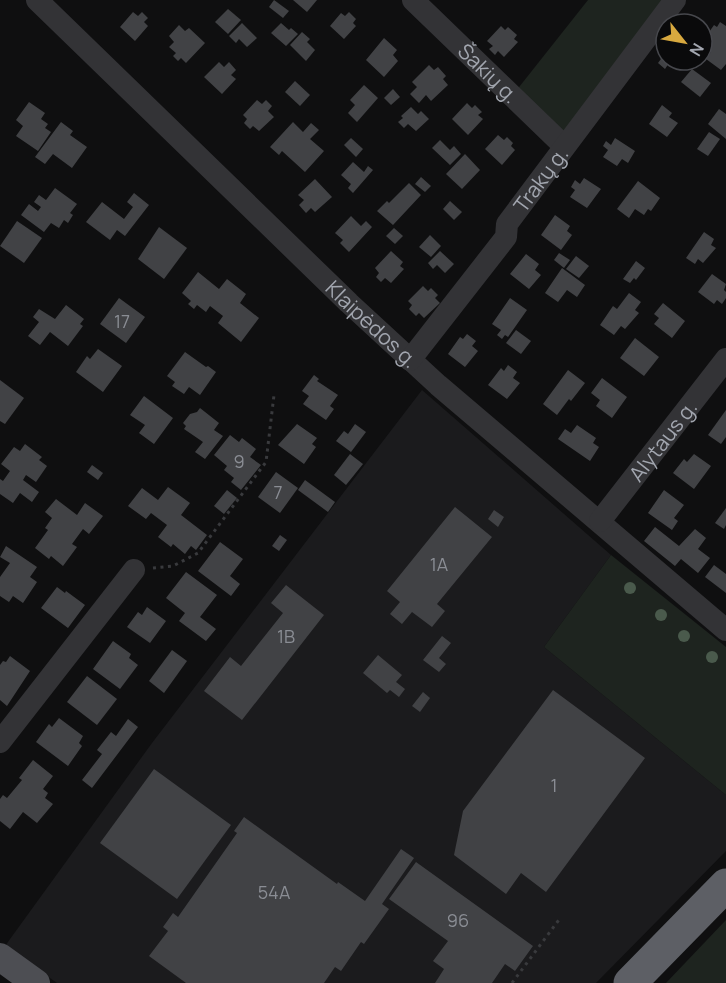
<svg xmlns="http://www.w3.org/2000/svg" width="726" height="983" font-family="Manrope,sans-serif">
  <rect width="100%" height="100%" fill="#0f0f10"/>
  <path fill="#1b1b1d" d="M422 390 611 555 544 647 726 795V851L596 983H57L5 946 152 743Z"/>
  <g fill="#1e241f">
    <path d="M588 0H676L564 146 512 96Z"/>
    <path d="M611 555 726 647V795L544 647Z"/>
    <path d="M726 920V983H666Z"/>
  </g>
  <g fill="#414245">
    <path d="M274 0 289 11 283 18 269 7Z"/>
    <path d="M293 0H317L307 12Z"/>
    <path d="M228 9 241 20 228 34 215 22Z"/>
    <path d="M133 12 138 16 142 12 148 18 144 22 148 26 135 41 120 27Z"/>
    <path d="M349 12 356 19 353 23 356 26 344 39 330 26 341 13 345 16Z"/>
    <path d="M720 22 726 26V64L721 70 706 59 711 52 706 47 712 39 707 35 714 25 717 27Z"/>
    <path d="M242 23 257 38 247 47 239 39 236 43 229 36Z"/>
    <path d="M281 23 289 30 291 28 298 34 286 46 271 33Z"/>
    <path d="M179 25 185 31 189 28 205 43 186 63 181 58 178 61 173 56 176 53 169 47 174 42 169 36Z"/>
    <path d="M501 26 505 30 508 27 517 35 514 39 518 42 504 57 498 51 495 55 489 49 493 46 487 41Z"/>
    <path d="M302 32 310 39 307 42 315 50 306 61 290 45Z"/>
    <path d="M384 38 397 50 393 55 398 61 384 77 366 60Z"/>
    <path d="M666 52V60H680L675 67 669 63 665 69 658 63Z"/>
    <path d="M219 62 224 67 229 62 236 70 231 75 236 79 222 94 204 77Z"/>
    <path d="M429 65 434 70 438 67 446 76 443 79 448 85 431 101 426 95 419 103 410 94 417 87 412 82Z"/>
    <path d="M692 69 711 83 700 97 681 82Z"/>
    <path d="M295 81 310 95 300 106 285 92Z"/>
    <path d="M364 85 378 98 357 122 348 113 355 105 350 100Z"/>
    <path d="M393 89 400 97 391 105 384 98Z"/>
    <path d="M257 100 262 104 266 100 272 106 268 111 274 117 259 131 253 126 250 129 244 123 247 119 243 115Z"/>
    <path d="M29 102 45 113 41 119 48 124 45 128 51 132 38 151 16 136 23 126 16 120Z"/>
    <path d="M467 103 472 108 475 105 482 112 478 115 483 119 468 135 452 119Z"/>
    <path d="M662 105 672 113 669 117 678 123 667 137 649 124Z"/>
    <path d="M411 107 418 114 421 111 429 119 416 131 408 124 404 128 398 122 403 118 401 116Z"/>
    <path d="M719 109 726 114V139L708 124Z"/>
    <path d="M61 122 73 131 70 135 87 147 72 168 53 154 45 164 35 157Z"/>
    <path d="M293 122 303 132 311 123 319 130 310 139 324 151 305 172 282 151 279 155 270 147Z"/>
    <path d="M709 132 720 139 708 156 697 149Z"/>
    <path d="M498 135 504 140 507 137 513 143 511 146 515 150 502 165 485 149Z"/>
    <path d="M351 138 363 149 356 157 344 145Z"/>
    <path d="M615 138 635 151 628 163 622 159 617 166 603 157 608 150 603 146 606 141 611 145Z"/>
    <path d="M440 140 450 150 454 146 461 154 450 165 432 148Z"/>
    <path d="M465 154 480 170 462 189 446 174Z"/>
    <path d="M353 162 364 172 368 166 373 170 353 193 348 188 351 184 341 175Z"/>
    <path d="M421 177 431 186 425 192 415 184Z"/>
    <path d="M584 178 601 189 587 208 570 197 575 190 571 187 575 180 580 184Z"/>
    <path d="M315 179 332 197 315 212 311 208 306 213 299 205 304 200 298 195Z"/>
    <path d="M638 181 660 198 651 211 648 209 644 215 635 209 629 218 617 209Z"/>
    <path d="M409 183 421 195 393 225 377 211 387 201 389 203Z"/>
    <path d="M55 188 77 204 70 213 73 215 68 223 64 220 59 228 51 223 44 232 21 215 29 204 38 211 41 207 34 202 39 195 46 200Z"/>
    <path d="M134 193 149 205 125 236 117 230 110 240 86 222 102 202 124 219 133 207 127 202Z"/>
    <path d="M450 201 462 212 454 220 443 209Z"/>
    <path d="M555 215 570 226 567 231 572 235 561 250 541 235Z"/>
    <path d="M351 216 361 226 366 221 372 227 349 252 340 243 343 240 335 233Z"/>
    <path d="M17 221 42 238 24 263 0 246Z"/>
    <path d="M159 227 187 248 164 279 138 259Z"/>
    <path d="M394 228 403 236 395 244 386 236Z"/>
    <path d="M704 232 714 239 711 245 716 248 703 263 698 259 695 264 686 258Z"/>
    <path d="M430 235 441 246 431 257 419 247Z"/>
    <path d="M391 251 403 262 400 266 404 269 391 283 385 278 381 282 376 277 379 273 375 268Z"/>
    <path d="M440 251 454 264 445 273 437 265 433 269 428 263Z"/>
    <path d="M559 253 570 260 564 268 554 260Z"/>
    <path d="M526 254 539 264 535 270 541 275 529 289 510 274Z"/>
    <path d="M576 256 589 266 579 278 566 269Z"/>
    <path d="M636 261 645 268 636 280 634 278 630 283 623 279Z"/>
    <path d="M562 268 585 285 577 297 567 290 558 302 545 293Z"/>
    <path d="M198 272 219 289 227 279 246 294 240 303 259 318 241 342 218 323 223 316 210 306 206 312 197 305 194 309 188 304 191 301 182 293Z"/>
    <path d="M712 274 726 284 724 290 726 292V298L722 304 717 300 714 304 698 292Z"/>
    <path d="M423 286 428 291 431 288 438 295 435 298 440 303 424 318 419 313 416 316 409 309 412 305 408 301Z"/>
    <path d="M629 293 641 302 635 310 639 313 625 329 621 326 614 335 600 325 613 306 617 309Z"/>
    <path d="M119 298 145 317 126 343 100 324Z"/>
    <path d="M510 298 527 310 508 337 505 335 502 339 497 335 501 330 492 324Z"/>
    <path d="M663 303 685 321 672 338 654 324 659 318 654 314Z"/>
    <path d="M66 305 84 319 80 324 83 326 68 346 50 332 40 345 28 336 39 322 33 317 39 309 55 319Z"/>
    <path d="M516 330 531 341 521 354 506 343Z"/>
    <path d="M467 334 476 341 472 346 478 351 465 367 448 354 460 337 463 339Z"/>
    <path d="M635 338 659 357 644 376 620 358Z"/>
    <path d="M98 349 122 366 103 392 76 372 87 356 90 359Z"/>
    <path d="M185 352 206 367 208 366 216 372 200 395 189 387 184 394 172 386 175 382 167 376Z"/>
    <path d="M508 365 517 372 513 378 520 383 507 399 488 385 501 368 504 371Z"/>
    <path d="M568 370 585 383 571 401 569 399 557 415 543 404Z"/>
    <path d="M314 375 319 379 317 381 338 395 330 406 334 409 326 420 303 404 309 396 302 391Z"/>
    <path d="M602 378 627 397 612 418 596 406 600 400 591 393Z"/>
    <path d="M0 380 24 398 5 424 0 421Z"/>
    <path d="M144 396 173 418 154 444 139 433 145 425 130 415Z"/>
    <path d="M200 408 219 423 214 430 223 436 205 459 195 452 203 442 184 429 186 426 183 423 190 414 197 412Z"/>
    <path d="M726 410V437L721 444 708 435Z"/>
    <path d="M297 424 317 438 312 444 316 447 304 464 278 445Z"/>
    <path d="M355 424 366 432 351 452 336 441 344 431 348 434Z"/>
    <path d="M577 425 596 438 593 443 599 447 590 461 558 439 565 429 571 433Z"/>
    <path d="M230 435 239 442 242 438 256 449 250 457 261 465 241 490 231 482 234 478 224 470 227 466 214 455Z"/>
    <path d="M25 444 42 457 39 460 47 466 36 482 26 475 23 480 39 492 32 502 20 493 13 503 0 494V479L3 481 10 471 1 464 14 447 20 451Z"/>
    <path d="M350 454 363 464 346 485 334 475Z"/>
    <path d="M694 454 711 466 694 489 673 473 684 459 687 462Z"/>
    <path d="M92 465 103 473 98 480 87 472Z"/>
    <path d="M276 472 298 488 280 513 258 497Z"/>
    <path d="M305 480 335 502 328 512 298 490Z"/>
    <path d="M168 487 190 503 181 515 207 535 196 550 191 546 185 554 173 544 171 547 158 537 167 525 151 513 146 519 128 506 142 488 158 500Z"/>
    <path d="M227 490 237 498 224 514 214 506Z"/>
    <path d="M664 490 684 505 674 518 678 521 672 530 648 513Z"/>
    <path d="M56 499 77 515 85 503 103 516 89 534 83 529 72 544 77 547 63 566 51 556 49 559 35 548 48 530 45 528 52 518 45 512Z"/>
    <path d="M455 507 492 537 437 604 445 611 432 627 412 612 402 624 390 614 400 602 387 591Z"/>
    <path d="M726 508V525L724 529 715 523Z"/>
    <path d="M494 510 504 517 498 527 488 519Z"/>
    <path d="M655 527 679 546 695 529 706 538 698 549 710 558 698 573 681 559 675 566 644 541Z"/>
    <path d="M280 535 287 540 279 551 272 546Z"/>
    <path d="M220 542 243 559 230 576 240 584 231 596 198 571Z"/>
    <path d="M6 546 37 567 30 577 37 582 23 603 13 596 9 602 0 596V577L10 563 0 557Z"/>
    <path d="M714 565 726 574V593L705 577Z"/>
    <path d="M186 572 217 595 200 617 216 629 206 641 179 621 185 613 166 598Z"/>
    <path d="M286 585 324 615 242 720 204 691 230 657 241 666 283 613 271 603Z"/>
    <path d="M57 587 65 593 66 591 85 605 68 628 41 608Z"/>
    <path d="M147 607 166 621 150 643 127 627 138 612 142 615Z"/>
    <path d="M442 636 451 643 439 658 446 664 439 672 423 660Z"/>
    <path d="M113 641 131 654 129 658 138 665 120 689 93 669Z"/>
    <path d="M172 650 187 661 164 693 149 681Z"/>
    <path d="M378 655 402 675 396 682 405 689 399 697 390 690 387 693 363 673Z"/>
    <path d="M10 656 30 671 7 706 0 700V665L3 661 6 662Z"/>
    <path d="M87 676 117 699 97 725 67 702Z"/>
    <path d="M553 690 645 758 546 892 521 873 506 894 454 855 463 811Z"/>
    <path d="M423 692 430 698 420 712 412 706Z"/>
    <path d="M59 718 83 736 79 743 82 746 68 766 36 742 49 724 52 727Z"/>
    <path d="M128 719 138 727 92 788 82 780 102 754 97 750 111 732 116 736Z"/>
    <path d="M33 760 53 776 43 789 48 793 45 798 53 804 37 823 23 812 10 829 0 821V799L3 795 7 798 22 780 19 778Z"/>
    <path d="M154 769 231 825 177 899 100 843Z"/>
    <path d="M244 817 337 884 338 882 365 901 401 849 414 858 382 904 389 909 364 944 361 942 341 971 335 967 324 983H186L149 956 168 931 163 927 173 913 178 917 237 833 234 831Z"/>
    <path d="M416 862 533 946 515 971 505 964 492 983H435L444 969 433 961 448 941 389 899Z"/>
  </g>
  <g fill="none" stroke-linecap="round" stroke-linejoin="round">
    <g stroke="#393a3d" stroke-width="3" stroke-dasharray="3 4.5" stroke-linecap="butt">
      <path d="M153 568 173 566 198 553 266 462 274 395"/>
      <path d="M512 983 561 917"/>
    </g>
    <g stroke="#333336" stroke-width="22">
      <path id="s1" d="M37 0 349 303 438 385 726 630"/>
      <path id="s2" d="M413 0 564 146"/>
      <path id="s3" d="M410 360 506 237 507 224 675 0"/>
      <path id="s4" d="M600 521 726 359"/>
      <path d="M0 742 134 570"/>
    </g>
    <path stroke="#4d4e53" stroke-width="28" d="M0 957 36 983"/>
    <path stroke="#5d5f65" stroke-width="33" d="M630 983 726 885"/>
  </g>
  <g fill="#4a5a4c">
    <circle cx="630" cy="588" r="6"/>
    <circle cx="661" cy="615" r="6"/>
    <circle cx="684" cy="636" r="6"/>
    <circle cx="712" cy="657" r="6"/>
  </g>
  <g text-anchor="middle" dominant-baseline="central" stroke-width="6" stroke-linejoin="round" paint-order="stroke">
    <g font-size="18" fill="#8a8d94">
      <text x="122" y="321">17</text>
      <text x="239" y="461">9</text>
      <text x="278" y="492">7</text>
      <text x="439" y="564">1A</text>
      <text x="286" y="636">1B</text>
      <text x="554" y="785">1</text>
      <text x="274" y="892">54A</text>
      <text x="458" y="920">96</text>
    </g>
    <g font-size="21" fill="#a2a6af" stroke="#0a0a0b">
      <text stroke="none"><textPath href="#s2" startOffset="105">Šakių g.</textPath></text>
      <text stroke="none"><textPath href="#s3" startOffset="225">Trakų g.</textPath></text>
      <text stroke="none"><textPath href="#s1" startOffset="466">Klaipėdos g.</textPath></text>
      <text stroke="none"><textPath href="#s4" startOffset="102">Alytaus g.</textPath></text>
    </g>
  </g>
  <g transform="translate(684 42) rotate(121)"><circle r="28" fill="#0a0a0b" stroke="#47484d" stroke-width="1.5"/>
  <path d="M0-4.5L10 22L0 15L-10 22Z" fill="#d8a93f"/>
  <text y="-9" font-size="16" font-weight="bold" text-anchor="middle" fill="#a2a6af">N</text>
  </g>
</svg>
